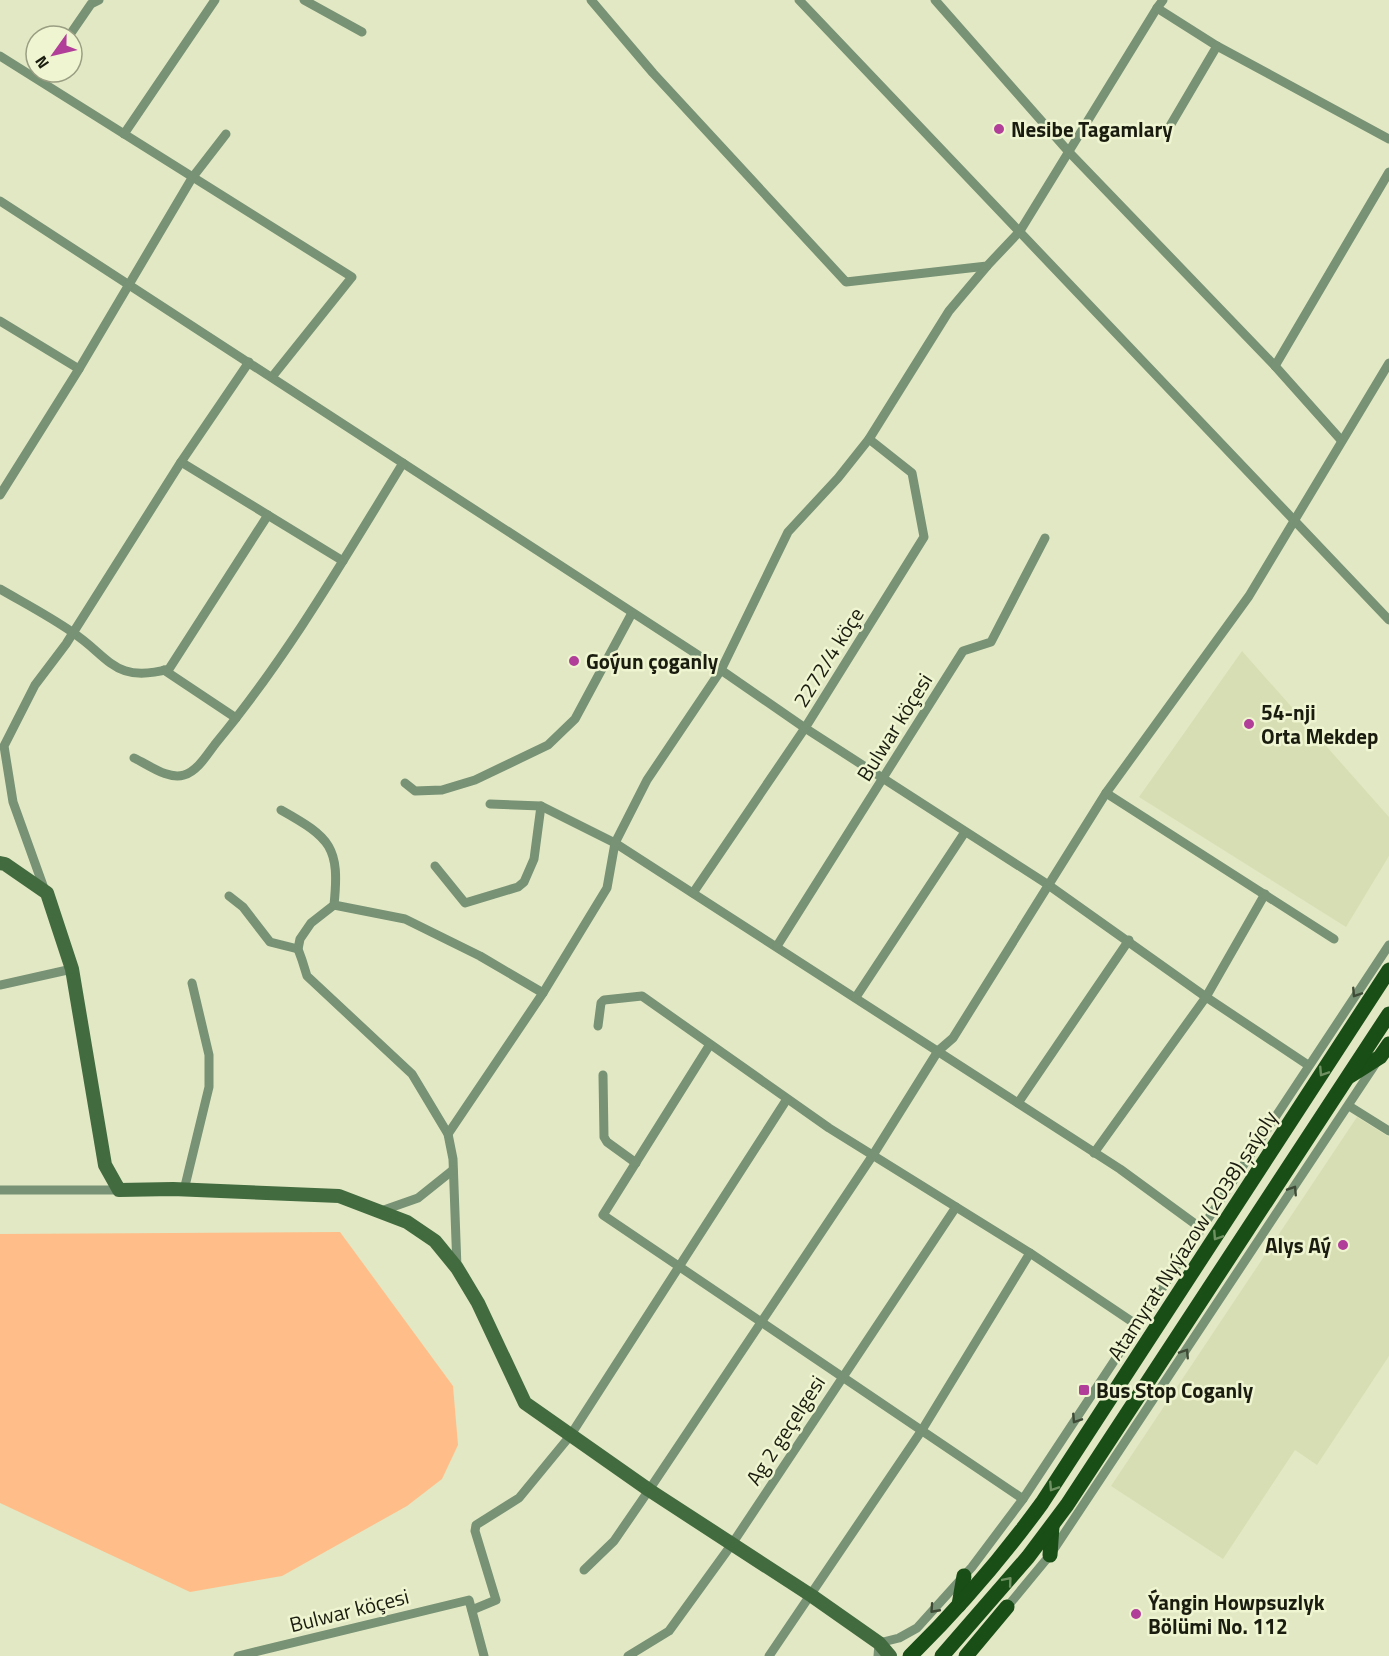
<svg xmlns="http://www.w3.org/2000/svg" width="1389" height="1656" font-family="'Titillium Web',sans-serif">
  <rect width="100%" height="100%" fill="#e2e8c4"/>
  <g fill="#d8deb3">
    <path d="M1242 651 1389 817V856L1346 927 1139 797Z"/>
    <path d="M1357 1117 1389 1137V1356L1317 1465 1295 1450 1223 1559 1111 1486Z"/>
  </g>
  <path fill="#ffbe89" d="M340 1232 453 1386 458 1445 442 1479 407 1506 282 1576 190 1592 0 1503V1234Z"/>
  <g fill="none" stroke-linecap="round" stroke-linejoin="round">
    <g stroke="#779274" stroke-width="9">
      <path d="M304 0 362 32"/>
      <path d="M591 0 653 73 846 282 987 266 1020 231 1157 8"/>
      <path d="M799 0 1389 620"/>
      <path d="M935 0 1068 151 1275 366 1341 440"/>
      <path d="M1163 0 1157 8 1217 46 1389 139"/>
      <path d="M69 36 91 4 99 0"/>
      <path d="M0 56 352 277 272 377"/>
      <path d="M1167 131 1217 46"/>
      <path d="M124 134 215 0"/>
      <path d="M0 201 721 670 805 728 1047 884 1206 997 1308 1065"/>
      <path d="M0 321 79 369"/>
      <path d="M1275 366 1389 172"/>
      <path d="M181 462 343 561"/>
      <path d="M0 495 79 369 192 178 226 134"/>
      <path d="M0 589C24 603 49 616 72 632 110 657 114 684 169 669L268 515"/>
      <path d="M164 670 236 718"/>
      <path d="M134 758C149 765 168 780 184 775 198 771 208 753 216 743 288 656 344 559 403 463"/>
      <path d="M405 783 415 791 442 790 475 780 548 745 575 719 632 613"/>
      <path d="M1106 793 1334 939"/>
      <path d="M490 804 541 806 615 843 1120 1169 1202 1229"/>
      <path d="M281 810C331 838 340 847 334 905L311 923 300 939 298 949 302 960 307 976 412 1074 448 1134 453 1159 457 1268"/>
      <path d="M435 866 465 903 518 887 524 882 534 859 541 806"/>
      <path d="M45 891 13 802 4 746 35 685 66 644 181 462 249 362"/>
      <path d="M693 893 805 728 924 537 912 473 869 439"/>
      <path d="M229 896 243 907 270 942 298 949"/>
      <path d="M334 905 405 919 480 956 543 993"/>
      <path d="M777 946 963 651 991 642 1045 538"/>
      <path d="M0 985 72 969"/>
      <path d="M856 997 965 832"/>
      <path d="M598 1026 601 1003 604 1000 642 996 829 1128 1030 1253 1137 1325"/>
      <path d="M709 1046 603 1215 1023 1499"/>
      <path d="M603 1075 604 1137 607 1142 636 1163"/>
      <path d="M1018 1103 1129 940"/>
      <path d="M1349 1106 1389 1131"/>
      <path d="M448 1134 543 993 607 888 615 843 647 780 721 670 788 532 838 478 869 439 949 311 987 266"/>
      <path d="M1094 1153 1206 997 1265 894"/>
      <path d="M0 1190H119"/>
      <path d="M184 1190 209 1087V1055L192 983"/>
      <path d="M381 1211 418 1198 453 1170"/>
      <path d="M584 1570 614 1541 649 1490 873 1155 938 1051 953 1038 1106 793 1249 596 1389 363"/>
      <path d="M1007 1607 1050 1555 1376 1063"/>
      <path d="M472 1610 496 1600 475 1531 476 1525 519 1498 570 1436 787 1099"/>
      <path d="M238 1656 469 1600 484 1656"/>
      <path d="M628 1656 669 1631 732 1544 956 1207"/>
      <path d="M769 1656 922 1430 1030 1253"/>
      <path d="M878 1656 879 1643 899 1638 917 1628 972 1567 1023 1499 1389 945"/>
    </g>
    <path stroke="#426b3f" stroke-width="14" d="M0 863 5 864 47 893 72 969 105 1165 119 1190 173 1189 339 1196 407 1222 435 1241 457 1268 478 1303 525 1403 649 1490 812 1596 879 1643 890 1656"/>
    <g stroke="#194e16" stroke-width="15">
      <path d="M1350 1076 1380 1057 1389 1044"/>
      <path d="M1050 1555 1052 1526"/>
      <path d="M959 1605 964 1576"/>
      <path d="M910 1656C959 1608 1002 1558 1042 1503L1389 970"/>
      <path d="M942 1656 1028 1557 1067 1505 1389 1014"/>
      <path d="M966 1656 1007 1607"/>
    </g>
  </g>
  <defs><path id="oneway-chevron" d="M-2-3.5L2.5 0L-2 3.5" fill="none" stroke-width="1.6" stroke-linecap="round" stroke-linejoin="round" transform="scale(1.5)"/></defs>
  <g stroke="#3f4b37">
    <use href="#oneway-chevron" transform="translate(1356 993) rotate(123)"/>
    <use href="#oneway-chevron" transform="translate(1293 1190) rotate(-57)"/>
    <use href="#oneway-chevron" transform="translate(1185 1353) rotate(-57)"/>
    <use href="#oneway-chevron" transform="translate(1076 1419) rotate(123)"/>
    <use href="#oneway-chevron" transform="translate(934 1609) rotate(132)"/>
  </g>
  <g stroke="#6f9161">
    <use href="#oneway-chevron" transform="translate(1323 1072) rotate(123)"/>
    <use href="#oneway-chevron" transform="translate(1217 1236) rotate(123)"/>
    <use href="#oneway-chevron" transform="translate(1053 1487) rotate(123)"/>
    <use href="#oneway-chevron" transform="translate(1008 1581) rotate(-50)"/>
  </g>
  <g fill="#b13e98" stroke="#eff5d1" stroke-width="2">
    <circle cx="999" cy="129" r="6"/>
    <circle cx="574" cy="661" r="6"/>
    <circle cx="1249" cy="724" r="6"/>
    <circle cx="1343" cy="1245" r="6"/>
    <rect x="1078" y="1384" width="12" height="12" rx="3"/>
    <circle cx="1136" cy="1614" r="6"/>
  </g>
  <g text-anchor="middle" dominant-baseline="central" stroke-width="5" stroke-linejoin="round" paint-order="stroke">
    <g font-size="21" font-weight="bold" fill="#1a1c0f" stroke="#eff5d1" text-anchor="start">
      <text x="1011" y="129">Nesibe Tagamlary</text>
      <text x="586" y="661">Goýun çoganly</text>
      <text x="1261" y="712">54-nji<tspan x="1261" dy="24">Orta Mekdep</tspan></text>
      <text x="1331" y="1245" text-anchor="end">Alys Aý</text>
      <text x="1096" y="1390">Bus Stop Coganly</text>
      <text x="1148" y="1602">Ýangin Howpsuzlyk<tspan x="1148" dy="24">Bölümi No. 112</tspan></text>
    </g>
    <g font-size="21" fill="#1a1c0f" stroke="#eff5d1">
      <text transform="translate(828 657) rotate(-58)">2272/4 köçe</text>
      <text transform="translate(894 727) rotate(-58)">Bulwar köçesi</text>
      <text transform="translate(1192 1235) rotate(-57)">Atamyrat Nyýazow (2038) şaýoly</text>
      <text transform="translate(785 1430) rotate(-57)">Ag 2 geçelgesi</text>
      <text transform="translate(349 1610) rotate(-14)">Bulwar köçesi</text>
    </g>
  </g>
  <g transform="translate(54 54) rotate(236)"><circle r="28" fill="#eff5d1" stroke="#9a9e83" stroke-width="1.5"/>
  <path d="M0-4.5L10 22L0 15L-10 22Z" fill="#b13e98"/>
  <text y="-9" font-size="16" font-weight="bold" text-anchor="middle" fill="#1a1c0f">N</text>
  </g>
</svg>
